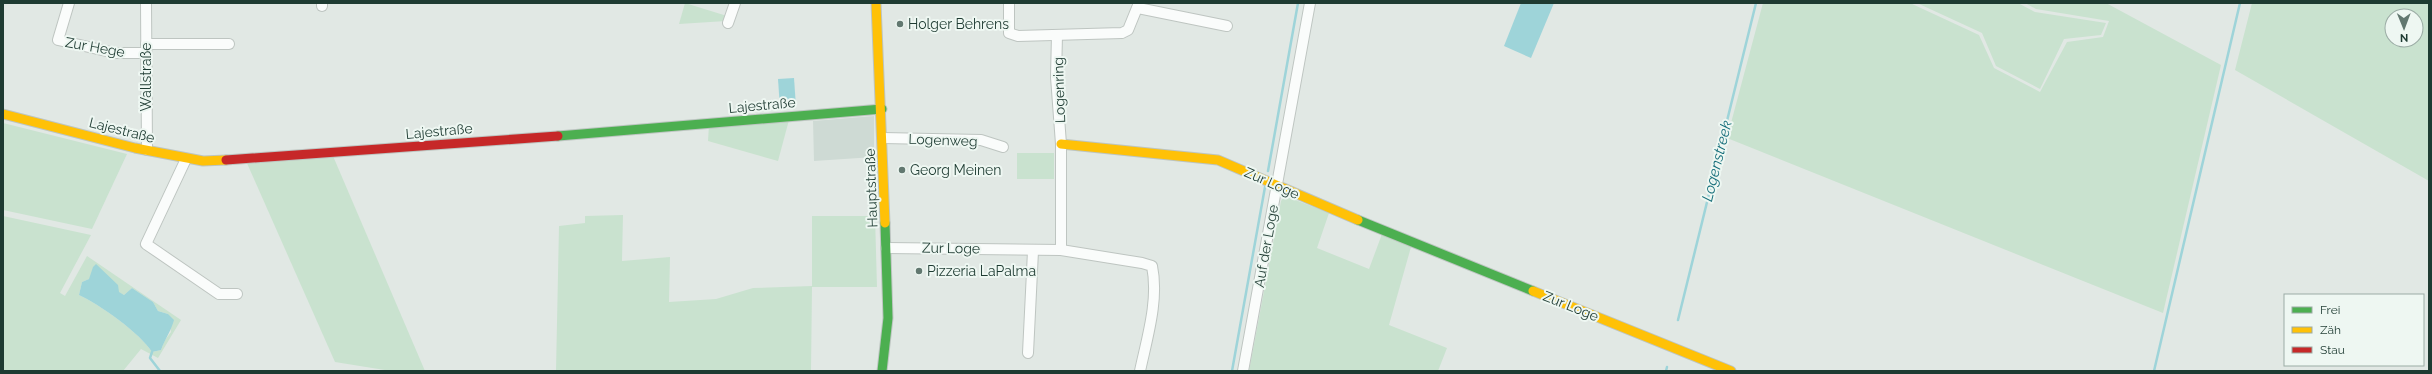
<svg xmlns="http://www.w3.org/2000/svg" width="2432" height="374" font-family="Raleway,sans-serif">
  <rect width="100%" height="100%" fill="#e1e8e4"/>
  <path fill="#cedad4" d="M874 116V157L814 161 813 121Z"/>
  <g fill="#c9e2cf" fill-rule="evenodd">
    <path d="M685 3 727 16 726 21 679 24Z"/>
    <path d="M1763 3H1910L1979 35 1994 68 2040 92 2067 42 2103 37 2109 21 2036 9 2025 3H2106L2221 65 2163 313 1727 138Z"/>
    <path d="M1917 3H2018L2035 12 2106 23 2101 35 2064 39 2040 89 1996 66 1982 33Z"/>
    <path d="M2252 3H2429V181L2235 70ZM2392 16H2416V40H2392Z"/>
    <path d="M789 120 778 161 708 141 709 125Z"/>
    <path d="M3 123 127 154 92 229 3 210Z"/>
    <rect x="1017" y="153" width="37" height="26"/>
    <path d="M333 156 425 371H391L335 362 246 161Z"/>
    <path d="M1285 196 1329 213 1317 248 1369 269 1382 234 1411 247 1389 325 1447 348 1438 371H1249L1281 201Z"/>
    <path d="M623 215 622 261 670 257 669 302 716 299 753 288 812 286V216H875L877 287H812L811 371H556L559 226 585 223V216Z"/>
    <path d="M3 216 91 235 60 293 65 296 87 256 181 320 158 358 141 349 123 371H3ZM89 279 124 295 132 288 153 302 158 311 168 314 171 332 165 340 161 350 152 352C140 333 99 304 79 295L82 282Z"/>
  </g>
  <g fill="#9ed4d9">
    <path d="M1521 3H1554L1531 58 1504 46Z"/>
    <path d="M794 78 796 107 780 108 778 79Z"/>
    <path d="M96 264 118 285 119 292 124 295 132 288 153 302 158 311 168 314 174 320C171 331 165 339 161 350L152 352C140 333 99 304 79 295L82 282 89 279 93 267Z"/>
  </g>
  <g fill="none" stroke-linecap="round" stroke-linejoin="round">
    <g stroke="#9ed4d9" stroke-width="2.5">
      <path d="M1268 171 1298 3"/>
      <path d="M1678 320 1756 3"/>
      <path d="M152 352 150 358 160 371"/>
      <path d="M1232 371 1265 187"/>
      <path d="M1666 371 1667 367"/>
      <path d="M2154 371 2240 3"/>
    </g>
    <defs>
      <g id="street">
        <path d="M69 3 58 40 115 53H146"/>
        <path d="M146 3 147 150"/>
        <path d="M1009 3V33L1018 36 1122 33 1128 30 1139 3"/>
        <path d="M322 6V3"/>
        <path d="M1138 8 1227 26"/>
        <path d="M728 23 735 3"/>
        <path d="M146 44H229"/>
        <path d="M883 138 981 140 1003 147"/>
        <path d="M186 159 146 244 219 294H237"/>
        <path d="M886 248 1061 250V144L1056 77 1057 35"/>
        <path d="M1061 250 1142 263 1152 266C1159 300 1147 338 1140 371"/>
        <path d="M1028 353 1033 251"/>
        <path d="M1243 371 1310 3"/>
      </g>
      <g id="fast">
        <path d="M558 136 882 109"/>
        <path d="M1358 220 1533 291"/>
        <path d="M882 371 888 318 885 223"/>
      </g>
      <g id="slow">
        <path d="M876 3 885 223"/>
        <path d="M3 114 135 148 203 161 226 160"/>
        <path d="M1061 144 1218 160 1358 220"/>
        <path d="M1533 291 1731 371"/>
      </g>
      <path id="jam" d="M226 160 558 136"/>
    </defs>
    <use href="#street" stroke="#bec5c1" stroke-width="12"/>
    <use href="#fast" stroke="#bdc5c1" stroke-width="11"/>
    <use href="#slow" stroke="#bdc5c1" stroke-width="11"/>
    <use href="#jam" stroke="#bdc5c1" stroke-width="11"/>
    <use href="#street" stroke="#fafcfb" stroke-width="10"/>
    <use href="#fast" stroke="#4caf50" stroke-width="9"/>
    <use href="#slow" stroke="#ffc107" stroke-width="9"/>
    <use href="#jam" stroke="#c62828" stroke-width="9"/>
  </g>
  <g fill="#627870" stroke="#eef7f2" stroke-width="1.5">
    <circle cx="900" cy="24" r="4"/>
    <circle cx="902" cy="170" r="4"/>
    <circle cx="919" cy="271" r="4"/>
  </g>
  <g text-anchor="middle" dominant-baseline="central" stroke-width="4" stroke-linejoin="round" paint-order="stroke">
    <g font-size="14" fill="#1e3b32" stroke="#eef7f2" text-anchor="start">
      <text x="908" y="24">Holger Behrens</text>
      <text x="910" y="170">Georg Meinen</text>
      <text x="927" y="271">Pizzeria LaPalma</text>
    </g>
    <g font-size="14" fill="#1e3b32" stroke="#eef7f2">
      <text transform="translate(95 47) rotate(10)">Zur Hege</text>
      <text transform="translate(146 77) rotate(-90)">Wallstraße</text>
      <text transform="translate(1059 90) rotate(-92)">Logenring</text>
      <text transform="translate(762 105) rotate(-5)">Lajestraße</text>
      <text transform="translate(122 130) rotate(14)">Lajestraße</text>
      <text transform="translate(439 131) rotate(-5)">Lajestraße</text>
      <text transform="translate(943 140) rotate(2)">Logenweg</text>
      <text transform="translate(1272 183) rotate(24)">Zur Loge</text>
      <text transform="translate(871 188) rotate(-92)">Hauptstraße</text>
      <text transform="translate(1266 246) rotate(-80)">Auf der Loge</text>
      <text transform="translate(951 248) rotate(1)">Zur Loge</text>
      <text transform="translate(1571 306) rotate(22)">Zur Loge</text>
    </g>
    <g font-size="15" font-style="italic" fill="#156e7a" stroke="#eef7f2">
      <text transform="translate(1717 161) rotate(-76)">Logenstreek</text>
    </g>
  </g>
  <rect width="2432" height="374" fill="none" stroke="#1e3b32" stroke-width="8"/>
  <rect x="2284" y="294" width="140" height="72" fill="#eef7f2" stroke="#9baca5"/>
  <rect x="2292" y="307" width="20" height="6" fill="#4caf50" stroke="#9baca5"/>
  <text x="2320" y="314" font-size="12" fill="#1e3b32">Frei</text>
  <rect x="2292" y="327" width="20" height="6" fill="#ffc107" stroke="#9baca5"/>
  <text x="2320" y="334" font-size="12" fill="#1e3b32">Zäh</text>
  <rect x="2292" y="347" width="20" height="6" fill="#c62828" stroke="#9baca5"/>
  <text x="2320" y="354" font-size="12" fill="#1e3b32">Stau</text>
  <g transform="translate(2404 28) rotate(179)"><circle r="19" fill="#eef7f2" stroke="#9baca5"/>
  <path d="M0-3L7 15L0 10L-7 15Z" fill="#627870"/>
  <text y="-6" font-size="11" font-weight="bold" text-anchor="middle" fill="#1e3b32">N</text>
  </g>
</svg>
